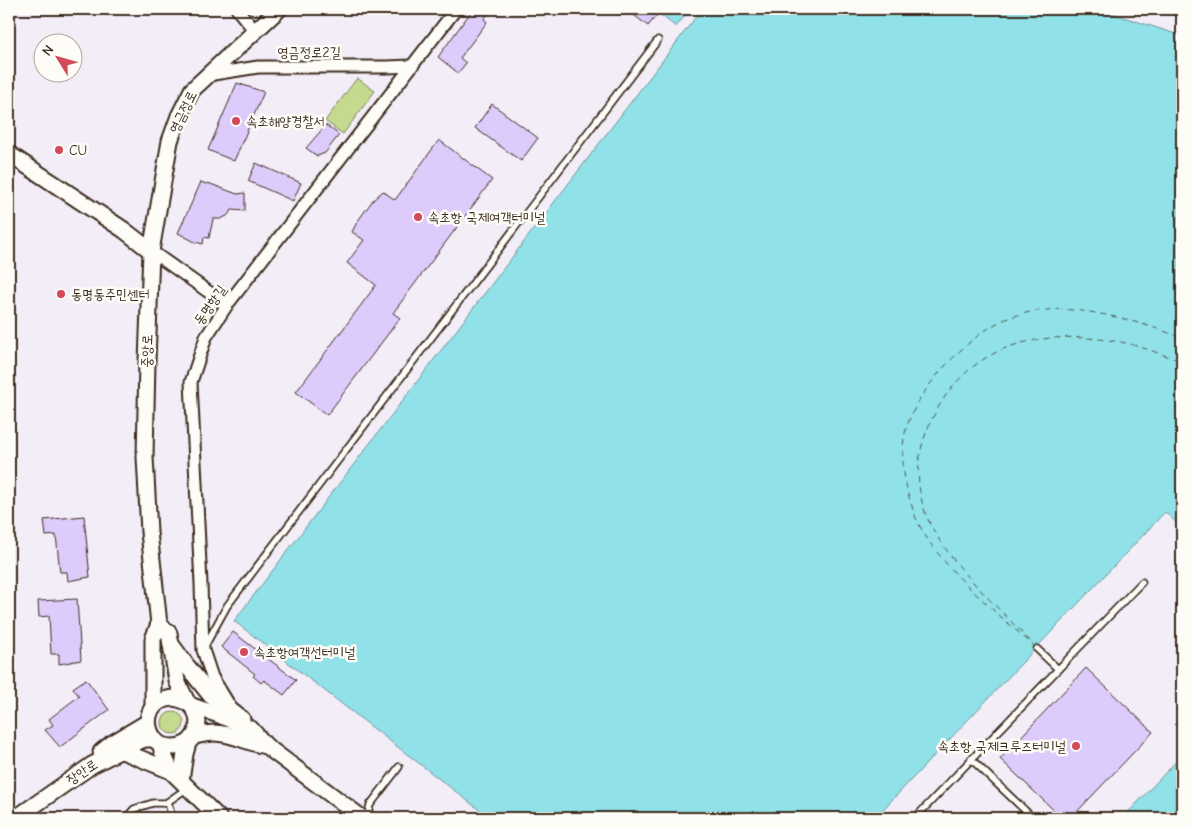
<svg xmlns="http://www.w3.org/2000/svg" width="1191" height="827" font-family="'Comic Neue','Poor Story',sans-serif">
  <rect width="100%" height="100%" fill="#f3edf8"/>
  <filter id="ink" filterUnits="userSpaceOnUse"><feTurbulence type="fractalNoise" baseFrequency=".02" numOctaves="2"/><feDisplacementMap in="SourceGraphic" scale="10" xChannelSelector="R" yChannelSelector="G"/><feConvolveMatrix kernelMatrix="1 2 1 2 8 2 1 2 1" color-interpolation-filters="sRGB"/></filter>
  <g filter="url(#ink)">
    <g fill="#c3da8f" stroke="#7f8256">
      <path d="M357 78 375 91 343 134 325 121Z"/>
      <circle cx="173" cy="723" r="11"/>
    </g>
    <g fill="#90e1e8" stroke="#6e9897">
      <path d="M653 9H690L676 27Z"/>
      <path d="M702 9H1099L1182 36V528L1165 512 875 818H490L234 621Z"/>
      <path d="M1182 755V818H1122H1123Z"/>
    </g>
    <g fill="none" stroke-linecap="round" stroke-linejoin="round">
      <g stroke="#505850" stroke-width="1" stroke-dasharray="6 5" stroke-linecap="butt">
        <path d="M1030 641C998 607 940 555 925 512 914 479 917 448 933 417 972 340 1043 329 1121 342 1141 346 1162 355 1182 361"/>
        <path d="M1036 648C999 614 935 564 916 518 906 491 899 462 905 433 914 394 958 347 992 326 1006 317 1029 311 1046 310 1085 306 1145 323 1182 338"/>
      </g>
    </g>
    <g fill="#ddcbfc" stroke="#3b2a1e">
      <path d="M473 9H492L484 19 487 22 460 58 466 63 458 73 438 57Z"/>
      <path d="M626 9H647L656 16 648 26Z"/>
      <path d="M237 83 264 92 234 161 208 150Z"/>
      <path d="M492 104 538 138 521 161 475 128Z"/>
      <path d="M326 125 339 135 325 153 317 156 306 148Z"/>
      <path d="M439 140 492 180 393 313 400 318 327 415 296 392 376 285 347 263 364 240 352 232 357 222 373 200 383 191 395 200Z"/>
      <path d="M256 163 301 183 293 201 248 181Z"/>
      <path d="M201 182 206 184 208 183 237 194 245 193V211L232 210 227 216 220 219H213L209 238 204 237 203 244 195 242 178 233Z"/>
      <path d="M84 516 90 577 68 581 67 572H60L56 535 46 536 44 520Z"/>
      <path d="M77 599 81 660 59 664V654H51L49 616 39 617 38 601Z"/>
      <path d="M233 632 296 680 284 695 264 680 261 683 253 676 255 674 221 647Z"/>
      <path d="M1086 668 1153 732 1071 818H1062L1000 759Z"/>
      <path d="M86 679 109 710 60 747 45 730 53 725 49 719 79 696 73 688Z"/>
    </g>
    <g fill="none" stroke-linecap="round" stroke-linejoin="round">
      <defs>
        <g id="lane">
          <path d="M206 644 227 606 658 40"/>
          <path d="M1037 649 1058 669"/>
          <path d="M971 759 1033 818"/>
          <path d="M168 802 172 818"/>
          <path d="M126 818 134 809 153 803H166L186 789"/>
          <path d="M367 818 370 805 399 767"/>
          <path d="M915 818 1142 582"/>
        </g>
        <g id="street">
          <path d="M237 9 255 31"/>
          <path d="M207 75 258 67H387L412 66"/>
          <path d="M151 251 227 305"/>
          <path d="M231 708 212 677 203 650 201 584 191 382 206 337 227 305 456 9"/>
        </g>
        <g id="secondary">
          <path d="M9 154 124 230 151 251"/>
          <path d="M159 624 169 633 177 681 187 702"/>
          <path d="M171 644 187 666 211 696 242 719"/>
          <path d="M192 706 219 715 251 729 266 746 362 818"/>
          <path d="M153 708V639L159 624 149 532 145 457 147 362 151 251 170 141 179 116 192 90 279 9"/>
          <path d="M194 736C201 735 208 733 214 733 232 733 248 743 266 746"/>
          <path d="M161 745C201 758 211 705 178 699 172 697 165 699 159 702 143 713 146 734 161 745L162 751 171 771 219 818"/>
          <path d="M120 750 171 771"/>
          <path d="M101 752 111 744 148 722"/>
          <path d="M181 780 185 754 188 743"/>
          <path d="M16 818 92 765 137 742 145 739H154"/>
        </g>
      </defs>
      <use href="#lane" stroke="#3b2a1e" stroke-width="9"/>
      <use href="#street" stroke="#3b2a1e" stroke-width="15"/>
      <use href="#secondary" stroke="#3b2a1e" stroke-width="19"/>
      <use href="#lane" stroke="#fdfcf7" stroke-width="5.5"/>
      <use href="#street" stroke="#fdfcf7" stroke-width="11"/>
      <use href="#secondary" stroke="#fdfcf7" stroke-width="15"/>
    </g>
  </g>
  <g fill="#d1495b" stroke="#fdfcf7" stroke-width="2">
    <circle cx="236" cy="121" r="5"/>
    <circle cx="59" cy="150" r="5"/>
    <circle cx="418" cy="217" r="5"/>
    <circle cx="61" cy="294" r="5"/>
    <circle cx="244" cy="652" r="5"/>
    <circle cx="1076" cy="746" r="5"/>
  </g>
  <g text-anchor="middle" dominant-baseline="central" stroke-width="5" stroke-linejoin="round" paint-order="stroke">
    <g font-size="14" fill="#3b2a1e" stroke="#fdfcf7">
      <text x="309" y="52">영금정로2길</text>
      <text transform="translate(183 112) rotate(-64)">영금정로</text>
      <text transform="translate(210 305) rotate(-55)">동명항길</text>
      <text transform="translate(147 351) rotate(-88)">중앙로</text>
      <text transform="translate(82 772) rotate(-33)">장안로</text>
    </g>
    <g font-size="14" fill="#3b2a1e" stroke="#fdfcf7" text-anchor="start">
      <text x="246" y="121">속초해양경찰서</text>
      <text x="69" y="150">CU</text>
      <text x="428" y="217">속초항 국제여객터미널</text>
      <text x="71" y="294">동명동주민센터</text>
      <text x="254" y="652">속초항여객선터미널</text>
      <text x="1066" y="746" text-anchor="end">속초항 국제크루즈터미널</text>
    </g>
  </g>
  <rect width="1191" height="827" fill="none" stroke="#fdfcf7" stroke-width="30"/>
  <rect x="15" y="15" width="1161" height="797" fill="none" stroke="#3b2a1e" stroke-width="2" filter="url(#ink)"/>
  <g transform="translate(58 58) rotate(307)"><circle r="24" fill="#fdfcf7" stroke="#afa8a0"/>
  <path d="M0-4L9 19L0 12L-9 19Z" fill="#d1495b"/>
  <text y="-8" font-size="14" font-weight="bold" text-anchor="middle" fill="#3b2a1e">N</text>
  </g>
</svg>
